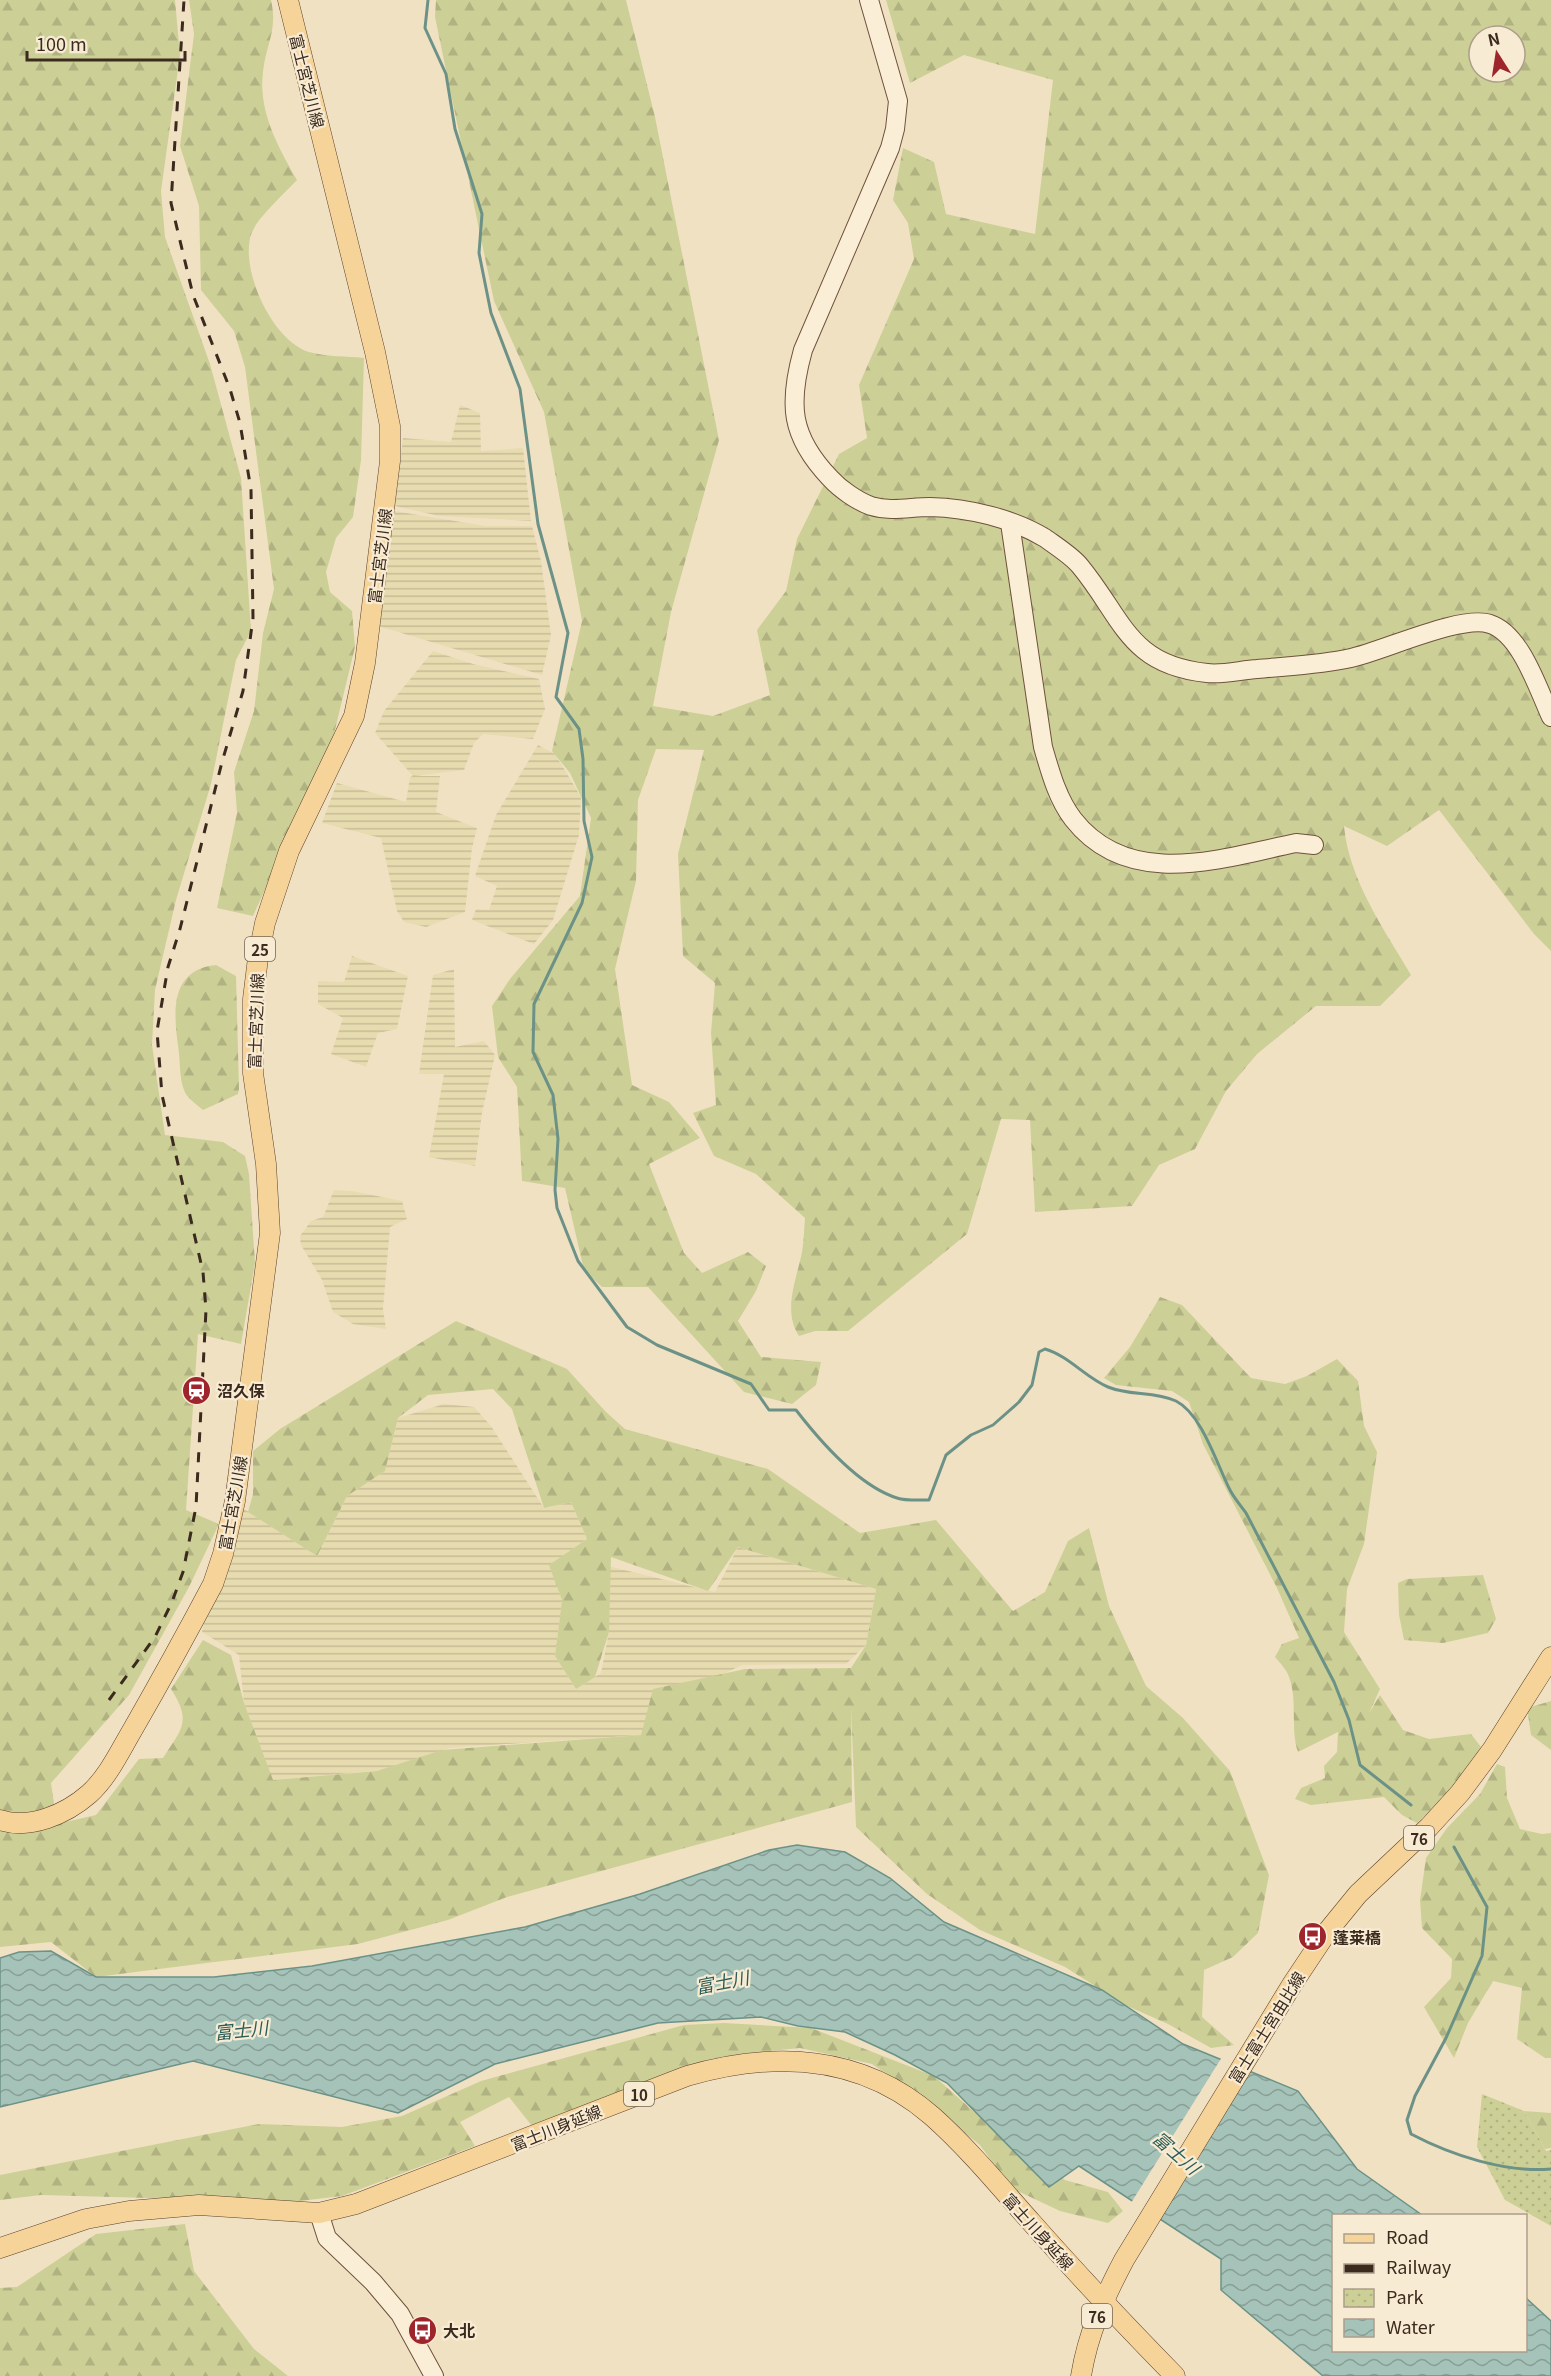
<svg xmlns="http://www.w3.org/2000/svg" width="1551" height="2376" font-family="Georgia,'Noto Sans JP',serif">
  <defs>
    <pattern id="farmland-rules" width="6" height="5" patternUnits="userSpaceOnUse" patternTransform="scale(1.5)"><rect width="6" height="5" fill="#e7dbb0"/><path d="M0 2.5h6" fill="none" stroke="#c7bc97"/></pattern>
    <pattern id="forest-firs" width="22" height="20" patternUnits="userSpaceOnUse" patternTransform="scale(1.5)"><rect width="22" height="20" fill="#ccd096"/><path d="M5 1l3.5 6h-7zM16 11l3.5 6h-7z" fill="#b0b381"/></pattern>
    <pattern id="park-dots" width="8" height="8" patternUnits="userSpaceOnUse" patternTransform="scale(1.5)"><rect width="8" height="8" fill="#ccd096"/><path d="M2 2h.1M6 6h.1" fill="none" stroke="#b0b381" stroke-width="1.8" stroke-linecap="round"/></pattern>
    <pattern id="water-waves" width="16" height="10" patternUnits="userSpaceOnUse" patternTransform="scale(1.5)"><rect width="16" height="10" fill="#a6c3b9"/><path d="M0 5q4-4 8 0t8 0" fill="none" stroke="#889f96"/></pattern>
  </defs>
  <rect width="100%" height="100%" fill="#f1e1c3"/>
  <g fill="url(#farmland-rules)">
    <path d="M460 405 480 413 481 451 523 448 531 521 439 516 395 506 403 438 451 442Z"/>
    <path d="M394 511 486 526H532L541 561 551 635 542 675 378 626Z"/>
    <path d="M433 651 473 664 539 679 545 709 533 739 483 734 474 743 464 770 414 776H440L436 812 477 828 472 848 465 912 426 927 404 922 397 911 381 838 322 823 337 783 406 802 410 777 413 776 375 733 384 711Z"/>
    <path d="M538 745 555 754 581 797 579 835 553 920 534 944 472 920 476 909 489 910 497 886 475 876 496 815Z"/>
    <path d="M352 956 408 976 397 1029 378 1033 366 1067 331 1054 343 1018 318 1004V981L344 982Z"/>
    <path d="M454 969 455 1047 484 1041 495 1055 482 1113 475 1166 429 1157 444 1074H419L433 975Z"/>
    <path d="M334 1190 352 1191 402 1201 407 1219 390 1227 383 1309 386 1329 353 1324 333 1312 322 1280 301 1245 300 1236 311 1221 323 1217Z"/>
    <path d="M444 1404 474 1407 491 1426 544 1508 571 1502 587 1539 550 1565 562 1600 555 1656 576 1689 601 1673 609 1632 608 1566 715 1592 738 1547 876 1589 866 1645 846 1664 742 1665 713 1679 641 1735 449 1748 384 1770 272 1780 244 1703 239 1655 202 1632 215 1577 244 1509 317 1556 347 1496 385 1471 398 1418Z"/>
  </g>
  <g fill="url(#forest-firs)" fill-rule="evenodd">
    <path d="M0 0H175L180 55 161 191 165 237 210 364 241 478 251 631 236 660 211 784 176 900 155 990 152 1045 165 1135 223 1142 245 1156 249 1174 255 1263 241 1344 198 1334 186 1510 219 1524 189 1587 129 1695 51 1783 57 1824 96 1815 139 1759 163 1758C182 1728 192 1722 171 1689L203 1640 231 1655 244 1703 273 1780 377 1771 442 1750 641 1735 653 1689 745 1669 851 1668 866 1645 876 1589 738 1547 708 1591 611 1557 609 1632 595 1677 576 1689 555 1656 562 1600 549 1565 587 1539 571 1502 544 1508 512 1409 493 1389 428 1395 398 1418 385 1471 347 1496 317 1556 248 1512 253 1494V1451L280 1429 456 1321 567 1369 606 1412 625 1429 768 1469 860 1533 936 1520 1013 1611 1045 1592 1068 1541 1089 1528 1109 1606 1146 1686 1183 1718 1230 1771 1269 1875 1258 1933 1233 1957 1204 1970 1202 2017 1234 2045 1211 2048 1168 2024 1125 2005 1065 1967 980 1930 927 1894 856 1827 851 1707 852 1802 507 1897 448 1920 358 1944 96 1977 51 1942 0 1947Z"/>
    <path d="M189 0H271C278 31 266 43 263 72 258 111 278 147 297 180 285 193 259 216 252 232 238 267 272 341 309 352 326 357 347 356 364 358L361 460 353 517 336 538 326 572 330 592 352 611 355 647 332 742 253 916 217 908 237 813 234 772 254 711 263 633 274 589 245 367 234 331 201 290 199 206 180 146 194 34Z"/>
    <path d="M436 0H626L655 117 719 440 671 612 653 706 713 716 770 695 757 630 786 591 797 539 839 454 867 438 859 385 914 259 908 223 893 200 903 148 934 162 946 214 1035 234 1053 80 964 55 910 83 886 0H1551V951L1534 934 1439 810 1387 846 1344 826C1349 880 1384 929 1411 975L1380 1006H1316L1257 1054 1226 1091 1195 1149 1159 1165 1132 1206 1035 1212 1030 1120 1001 1119 967 1234 848 1331H815L799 1336C782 1311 797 1278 802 1252 804 1240 804 1229 805 1218L756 1174 714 1156 693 1113 716 1105 711 1033 715 983 683 956 678 854 704 750 656 749 638 800 636 881 615 969 632 1085 669 1102 700 1138 649 1164 684 1253 702 1273 748 1252 766 1266 756 1291 738 1321 761 1357 821 1362 816 1385 792 1404 744 1392 648 1287H602L584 1270 565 1188 522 1181 517 1087 498 1057 492 1006 510 979 580 896 591 818 570 773 552 751 582 621 544 412 494 301 435 17ZM1479 36H1515V72H1479Z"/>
    <path d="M216 965 236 976 239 1089 238 1094 203 1110C197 1105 186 1097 184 1090 180 1080 180 1065 179 1053 174 1017 167 970 216 965Z"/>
    <path d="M1160 1297 1182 1305 1251 1378 1285 1384 1307 1376 1337 1359 1358 1381 1364 1426 1377 1452 1364 1544 1347 1589 1344 1632 1380 1689 1369 1713 1380 1695 1403 1730 1429 1739 1471 1734 1481 1747 1465 1778 1417 1823 1402 1815 1384 1797 1311 1805 1295 1799 1301 1788 1325 1778 1324 1766 1337 1752 1338 1732 1298 1752C1290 1728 1298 1701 1289 1677 1287 1670 1280 1663 1275 1657L1282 1644 1299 1638 1277 1588 1203 1444 1189 1402 1172 1391 1116 1385 1104 1378 1130 1347Z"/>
    <path d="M1483 1575 1496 1619 1488 1633 1443 1643 1404 1640 1399 1615 1398 1583 1407 1579Z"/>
    <path d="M1551 1701V1750L1531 1735 1527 1708Z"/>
    <path d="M1497 1764 1505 1767 1507 1798 1520 1829 1542 1834 1551 1833V2058H1545L1517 2039 1522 1988 1493 1981 1468 2023 1454 2058 1424 2007 1451 1978 1452 1959 1422 1928 1420 1900 1426 1858 1447 1828 1480 1794Z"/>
    <path d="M724 2023 811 2028 934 2076 981 2118 1065 2180 1108 2192 1123 2211 1108 2223 1060 2211 1011 2188 980 2145 922 2099 872 2064 800 2048 741 2054 646 2084 532 2126 509 2097 460 2122 475 2146 342 2196 291 2202 41 2195 0 2200V2175L259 2124 342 2127 402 2116 481 2081 684 2025Z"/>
    <path d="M1524 2111 1551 2113V2148L1545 2149Z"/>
    <path d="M185 2224 194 2271 254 2349 288 2376H0V2288L17 2287 96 2234Z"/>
  </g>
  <path fill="url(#park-dots)" d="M1482 2094 1524 2111 1546 2151 1551 2150V2226L1505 2200 1477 2147Z"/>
  <path fill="url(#water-waves)" stroke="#6c9287" stroke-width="1.5" d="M797 1845 845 1852 890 1878 944 1922 1102 1990 1183 2044 1298 2091 1357 2169 1422 2215 1334 2216V2350H1526V2298L1551 2321V2376H1323L1221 2290V2259L1079 2166 1049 2187 947 2083 895 2055 845 2032 798 2026 761 2017 658 2023 495 2064 398 2113 193 2061 0 2107V1958L19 1952 51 1951 96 1977H214L312 1966 525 1927 640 1894 769 1850Z"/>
  <path fill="#f1e1c3" d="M1222 2057 1243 2065 1151 2216 1131 2203Z"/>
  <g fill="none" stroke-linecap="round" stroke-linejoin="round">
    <g stroke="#6c9287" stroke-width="3">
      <path d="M428 0 425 28 446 74 455 129 482 214 479 253 491 313 520 389 538 524 568 633 556 697 579 729 583 759 584 821 592 857 582 903 534 1004 533 1052 553 1095 558 1139 555 1190 557 1208 578 1261 627 1327 657 1345 751 1384 769 1410H796C820 1441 859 1486 897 1498 906 1501 919 1500 929 1500L946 1455 971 1435 993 1425 1019 1402 1032 1385 1039 1352 1045 1349C1069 1356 1086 1378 1108 1387 1130 1396 1154 1391 1176 1401 1202 1414 1217 1465 1230 1490 1234 1498 1241 1506 1246 1513L1334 1682 1349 1720 1360 1765 1411 1805"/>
      <path d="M1454 1847 1487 1907 1482 1956 1446 2038 1415 2096 1407 2120 1411 2134C1451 2155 1505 2173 1551 2169"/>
    </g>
    <defs>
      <g id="secondary">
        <path d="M869 0 898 101 895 129 890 148 803 350C788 404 790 436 830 478 840 489 857 501 871 506 891 512 910 507 930 507 968 508 1012 518 1045 538 1056 546 1072 556 1080 566 1123 618 1128 665 1207 673 1223 675 1241 670 1257 669 1288 666 1320 665 1351 658 1383 651 1462 614 1490 624 1521 634 1538 689 1551 717"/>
        <path d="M1010 523 1043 747C1050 771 1057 798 1073 819 1129 891 1222 858 1296 843L1314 845"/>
        <path d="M319 2213 327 2238 373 2282 400 2314 434 2376"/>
      </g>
      <g id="primary">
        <path d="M0 1820C30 1830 66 1814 89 1794 108 1777 120 1751 133 1729 160 1682 187 1633 213 1584L223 1554 235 1501 270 1233 266 1164 253 1073V999L258 958 265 923 289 851 354 716 365 663 390 461V426L375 352 288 0"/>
        <path d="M0 2248 86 2219 129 2211 199 2205 319 2213 356 2204 687 2076C773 2051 861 2054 932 2116 968 2148 1000 2187 1032 2223 1078 2275 1126 2326 1175 2376"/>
        <path d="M1081 2376C1088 2333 1104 2298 1124 2260L1293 1983 1327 1932 1358 1894 1429 1827 1460 1793 1492 1750 1551 1657"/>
      </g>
    </defs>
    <use href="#secondary" stroke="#6e523c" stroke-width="20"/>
    <use href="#primary" stroke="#5a402d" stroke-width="21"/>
    <use href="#secondary" stroke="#fbeed7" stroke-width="18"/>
    <use href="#primary" stroke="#f6d499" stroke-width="20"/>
    <path stroke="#3b2a1e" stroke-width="3" stroke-dasharray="10 10" stroke-linecap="butt" d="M109 1700 155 1637 172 1602 183 1572 196 1507 206 1310 203 1272 162 1095 157 1031 168 967 180 929 222 762 243 691 253 618 251 490 240 423 230 389 193 295 171 203 184 0"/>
  </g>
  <defs>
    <symbol id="station-disc" viewBox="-11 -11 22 22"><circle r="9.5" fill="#9f252c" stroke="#f7ebd3"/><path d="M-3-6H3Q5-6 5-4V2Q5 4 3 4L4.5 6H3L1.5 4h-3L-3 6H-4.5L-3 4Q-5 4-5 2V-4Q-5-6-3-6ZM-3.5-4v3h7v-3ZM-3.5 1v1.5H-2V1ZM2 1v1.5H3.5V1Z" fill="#fff"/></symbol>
    <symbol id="bus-disc" viewBox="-11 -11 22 22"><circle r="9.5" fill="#9f252c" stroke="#f7ebd3"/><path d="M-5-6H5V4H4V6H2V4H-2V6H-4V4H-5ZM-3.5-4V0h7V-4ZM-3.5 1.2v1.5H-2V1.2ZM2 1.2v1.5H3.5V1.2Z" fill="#fff"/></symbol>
  </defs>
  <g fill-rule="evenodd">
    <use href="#station-disc" x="180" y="1374" width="33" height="33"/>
    <use href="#bus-disc" x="1296" y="1920" width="33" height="33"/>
    <use href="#bus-disc" x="406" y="2314" width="33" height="33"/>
  </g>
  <g text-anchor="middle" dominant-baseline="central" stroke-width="4.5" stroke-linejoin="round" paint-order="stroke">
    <g fill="#f7ebd3" stroke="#736454" stroke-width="1.5">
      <rect x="245" y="937" width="30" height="24" rx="4.5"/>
      <rect x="1404" y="1826" width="30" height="24" rx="4.5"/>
      <rect x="624" y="2082" width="30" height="24" rx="4.5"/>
      <rect x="1082" y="2304" width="30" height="24" rx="4.5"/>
    </g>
    <g font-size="15" font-weight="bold" fill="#3b2a1e">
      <text x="260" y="949">25</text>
      <text x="1419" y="1838">76</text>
      <text x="639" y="2094">10</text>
      <text x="1097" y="2316">76</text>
    </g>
    <g font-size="16" fill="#3b2a1e" stroke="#f7ebd3">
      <text transform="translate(308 81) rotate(76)">富士宮芝川線</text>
      <text transform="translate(379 556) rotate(-83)">富士宮芝川線</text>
      <text transform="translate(255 1021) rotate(-88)">富士宮芝川線</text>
      <text transform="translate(232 1503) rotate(-80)">富士宮芝川線</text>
      <text transform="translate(1266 2027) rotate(-58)">富士富士宮由比線</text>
      <text transform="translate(556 2127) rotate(-22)">富士川身延線</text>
      <text transform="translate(1039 2231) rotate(48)">富士川身延線</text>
    </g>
    <g font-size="16" font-weight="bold" fill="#3b2a1e" stroke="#f7ebd3" text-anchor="start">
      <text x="217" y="1390">沼久保</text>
      <text x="1333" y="1937">蓬莱橋</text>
      <text x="443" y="2330">大北</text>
    </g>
    <g font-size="18" font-style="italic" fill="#2c5c56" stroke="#f7ebd3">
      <text transform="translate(722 1981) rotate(-11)">富士川</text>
      <text transform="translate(241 2029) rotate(-6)">富士川</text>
      <text transform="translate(1177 2152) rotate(41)">富士川</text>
    </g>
  </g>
  <rect x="1332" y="2214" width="195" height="138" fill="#f7ebd3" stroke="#ac9e8b" stroke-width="1.5"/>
  <rect x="1344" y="2234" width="30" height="9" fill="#f6d499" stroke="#ac9e8b" stroke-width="1.5"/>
  <text x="1386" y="2244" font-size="18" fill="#3b2a1e">Road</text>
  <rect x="1344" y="2264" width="30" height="9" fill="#3b2a1e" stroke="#ac9e8b" stroke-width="1.5"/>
  <text x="1386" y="2274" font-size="18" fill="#3b2a1e">Railway</text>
  <rect x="1344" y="2289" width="30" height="18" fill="url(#park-dots)" stroke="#ac9e8b" stroke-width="1.5"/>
  <text x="1386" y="2304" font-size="18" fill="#3b2a1e">Park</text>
  <rect x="1344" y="2319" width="30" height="18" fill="url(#water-waves)" stroke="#ac9e8b" stroke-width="1.5"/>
  <text x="1386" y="2334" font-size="18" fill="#3b2a1e">Water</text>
  <g transform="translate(1497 54) rotate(348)"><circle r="28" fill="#f7ebd3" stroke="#ac9e8b" stroke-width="1.5"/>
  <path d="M0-4.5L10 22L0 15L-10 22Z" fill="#9f252c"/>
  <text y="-9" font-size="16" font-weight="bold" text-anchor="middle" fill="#3b2a1e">N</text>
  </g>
  <path d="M27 51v9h158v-9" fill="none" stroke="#3b2a1e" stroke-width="3"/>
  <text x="36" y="51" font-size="18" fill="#3b2a1e" stroke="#f7ebd3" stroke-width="4.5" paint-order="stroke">100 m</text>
</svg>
